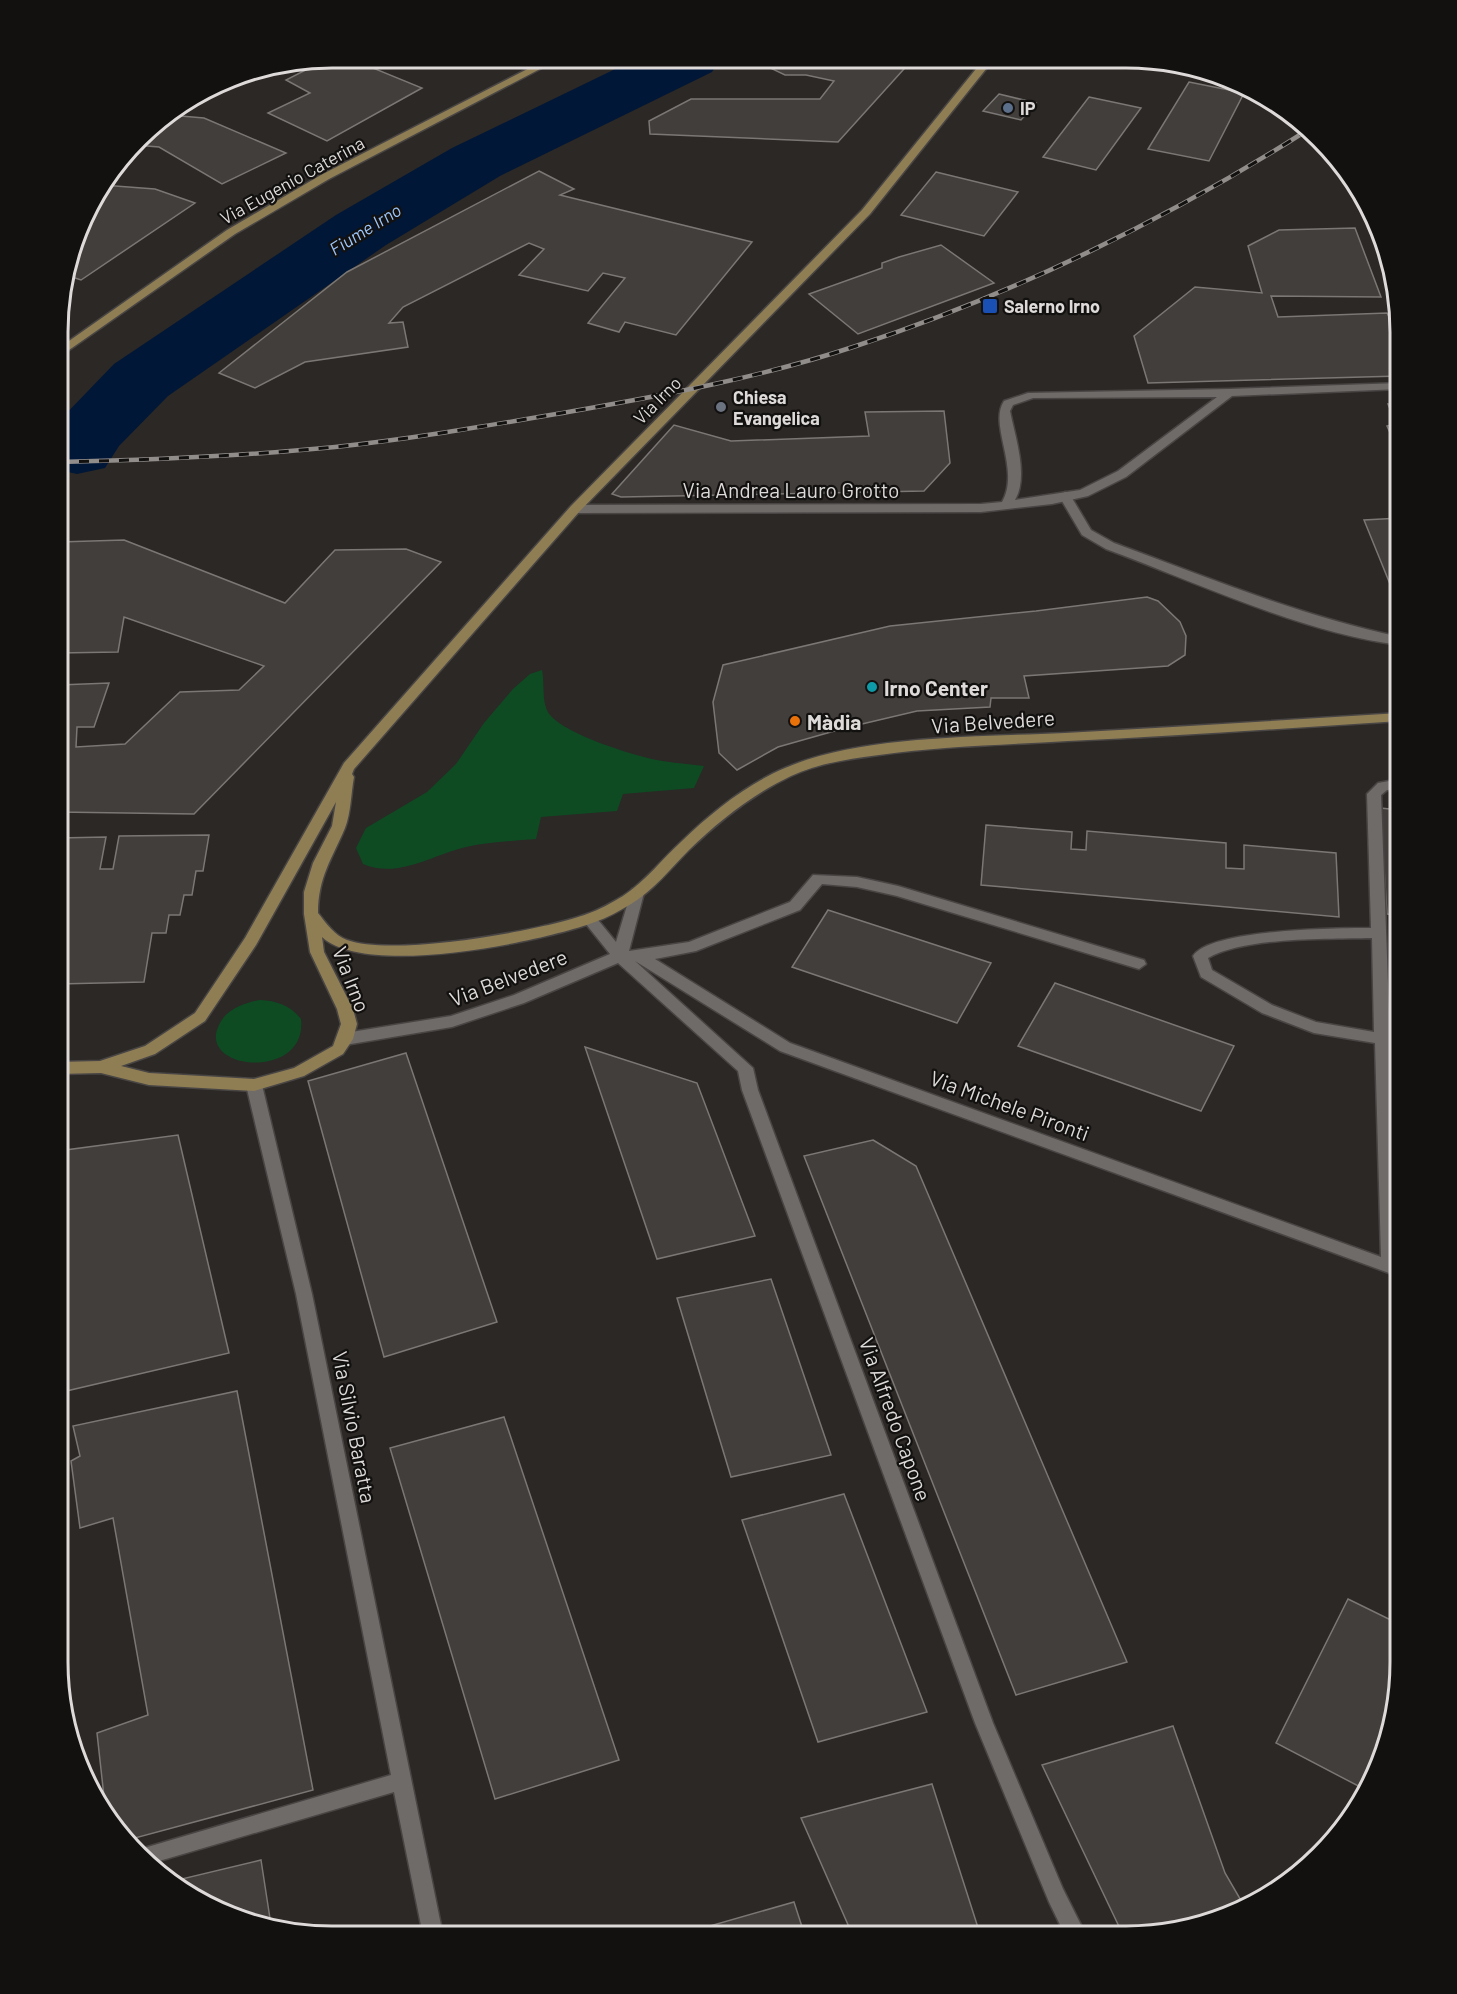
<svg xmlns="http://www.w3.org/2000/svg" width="1457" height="1994" font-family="Barlow,sans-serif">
  <rect width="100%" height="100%" fill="#2b2825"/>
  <g fill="#0e4b23">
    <path d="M542 670C545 684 541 704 550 715 567 735 632 755 657 760 672 763 688 764 704 766L694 788 623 794 617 811 541 817 536 839C513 841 489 842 466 847 432 855 398 879 363 864L356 848 366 828 427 792 456 764 484 723 513 689 530 674Z"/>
    <path d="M260 1000C277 1001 290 1005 301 1019 308 1081 196 1071 219 1025 226 1009 244 1003 260 1000Z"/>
  </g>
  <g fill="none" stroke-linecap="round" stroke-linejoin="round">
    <path fill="#001737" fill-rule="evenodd" d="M638 58H721L712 72 500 176 386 245 168 396 119 446 105 468 77 474 59 470V421L114 364 336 215 452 148Z"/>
  </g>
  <g fill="#423e3b" stroke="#7b7774" stroke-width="1.5">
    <path d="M770 58 913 59 838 142 650 134 649 121 691 99H820L834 81 806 75H785L760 63Z"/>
    <path d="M325 60 340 68 356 61 422 88 327 141 268 113 310 93 286 80Z"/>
    <path d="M1231 78 1259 95 1226 87Z"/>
    <path d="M1189 82 1244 93 1209 161 1148 149Z"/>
    <path d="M999 94 1036 103 1021 120 983 111Z"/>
    <path d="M1089 97 1141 108 1096 170 1043 157Z"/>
    <path d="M169 115 204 118 286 153 222 184 159 147 135 145 151 125Z"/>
    <path d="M539 171 574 189 560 195 752 242 676 335 625 322 619 332 588 323 625 278 603 273 588 291 519 275 544 249 529 243 403 307 389 323 403 322 408 347 305 362 255 388 219 373 347 272Z"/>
    <path d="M936 172 1018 192 984 236 901 215Z"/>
    <path d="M102 185 155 189 195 203 81 280 66 275 94 195Z"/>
    <path d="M1355 228 1381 297 1271 296 1278 317 1387 313 1400 339V376L1148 383 1134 336 1195 287 1262 293 1248 246 1279 230Z"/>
    <path d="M941 245 994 283 858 334 809 294 882 268V263L899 257Z"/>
    <path d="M1388 404H1400V437H1392L1387 426 1396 424Z"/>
    <path d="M944 411 950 463 924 491 621 497 612 494 674 425 731 441 869 436 865 412Z"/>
    <path d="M1400 518V584H1390L1364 520Z"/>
    <path d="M124 540 285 603 335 550 406 549 441 562 194 814 58 812 59 685 109 683 94 727H77L76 747 125 744 180 692 239 690 264 666 124 617 118 652 59 653V542Z"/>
    <path d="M1147 597 1158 601 1180 622 1186 636 1185 655 1168 666 1024 676 1029 698H991L990 707 917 711 845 728 778 747 737 770 719 753 713 702 723 665 890 626 1036 611Z"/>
    <path d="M1380 808 1400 810V915L1387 914Z"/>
    <path d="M986 825 1072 832 1071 849 1086 850 1087 831 1226 843V868L1244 869V845L1336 853 1339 917 981 885Z"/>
    <path d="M209 835 203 871H196L192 895H184L180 915H169L166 933H152L144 982 58 984V838L106 837 100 869H113L119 836Z"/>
    <path d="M828 910 991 963 957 1023 792 967Z"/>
    <path d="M1394 954H1400V1064Z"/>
    <path d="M1055 983 1234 1046 1201 1111 1018 1046Z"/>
    <path d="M585 1047 697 1083 755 1236 657 1259Z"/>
    <path d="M406 1053 497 1322 384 1357 308 1081Z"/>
    <path d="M178 1135 229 1353 62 1392 58 1360V1151Z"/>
    <path d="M873 1140 916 1166 1127 1662 1016 1695 804 1156Z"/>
    <path d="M771 1279 831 1455 731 1477 677 1298Z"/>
    <path d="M237 1391 313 1790 124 1841 106 1815 97 1733 148 1715 113 1518 80 1528 71 1461 80 1456 73 1426Z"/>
    <path d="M504 1417 619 1760 495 1799 390 1448Z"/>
    <path d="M844 1494 927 1712 818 1742 742 1520Z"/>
    <path d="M1348 1599 1399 1624V1680L1385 1751 1366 1790 1276 1743Z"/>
    <path d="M1173 1726 1225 1873 1246 1909 1124 1937 1042 1765Z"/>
    <path d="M932 1784 981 1937 853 1936 801 1818Z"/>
    <path d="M261 1860 271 1925 179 1890 169 1882Z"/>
    <path d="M794 1902 805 1936H675Z"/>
  </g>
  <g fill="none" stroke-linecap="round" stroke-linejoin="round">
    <defs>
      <path id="lane" d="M1065 492 1069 493 1091 530 1114 543C1209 578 1301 616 1400 637V645C1305 634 1196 582 1106 549L1082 535 1059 496Z"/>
      <g id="street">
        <path d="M525 58H543L555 62 550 65Z"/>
        <path d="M1400 383V389L1232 396 1126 477 1088 496 1052 504 981 512 575 513 569 509 575 505 981 504 1002 502C1021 469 988 425 1004 401L1028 393 1229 389ZM1217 397 1118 471 1080 490 1015 500C1029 476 1015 437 1010 411L1013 405 1033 398Z"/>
        <path d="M1400 779V789L1387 790 1381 795 1392 1092H1400V1104L1392 1103 1400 1277 780 1051 635 961 753 1068 758 1090 993 1723 1063 1889 1087 1937H1066L1049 1902 975 1723 742 1090 738 1071 618 963 524 1003 452 1027 345 1045 340 1043 337 1039 340 1035 345 1033 451 1016 514 995 610 954 582 919 589 914 594 915 616 942 632 889H642L644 893 629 951 689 942 790 902 813 875 857 877 898 886 1144 960 1146 964 1139 969 897 896 857 887 822 884 800 910 696 951 655 959 790 1043 1381 1257 1375 1043 1314 1033 1262 1013 1201 977 1193 956C1210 929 1338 928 1371 928L1367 794 1378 783ZM1372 938 1374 1032 1316 1022 1272 1005 1212 970 1208 958C1245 937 1328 939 1372 938Z"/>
        <path d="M254 1079 259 1081 262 1085 312 1294 443 1935H423L394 1792 149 1864 134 1851 391 1775 296 1294 246 1085 249 1081Z"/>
      </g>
      <g id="secondary">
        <path d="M549 58H561L329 179 235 234 59 357V348L227 230 321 175Z"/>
        <path d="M984 59H994L870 214 579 512 354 769 352 774 354 777C351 793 351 813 345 828 332 859 318 877 318 913 326 923 335 936 347 940 392 957 541 931 587 914 599 910 611 903 623 896 646 881 662 859 682 841 712 812 747 784 785 768 861 735 982 737 1065 733 1177 727 1288 720 1400 713V721C1289 728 1179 736 1068 741 1005 745 942 746 879 755 849 759 819 763 791 776 753 794 719 821 689 850 670 869 654 890 631 904 619 911 607 918 595 922 541 942 366 978 322 937L324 952 353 1009 357 1024 353 1039 343 1054 304 1076 254 1091 149 1085 101 1073 58 1074V1062L100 1061 145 1046 195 1013 245 938 344 763 571 506 862 210ZM336 802 332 826 313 863 304 892V914L310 952 337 1009 341 1024 333 1046 294 1068 254 1079 149 1073 121 1066 155 1054 205 1021 256 945Z"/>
      </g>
    </defs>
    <use href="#lane" stroke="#484544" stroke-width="3"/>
    <use href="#street" stroke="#484544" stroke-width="3"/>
    <use href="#secondary" stroke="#484544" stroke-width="3"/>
    <use href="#lane" fill="#6f6b68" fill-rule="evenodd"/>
    <use href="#street" fill="#6f6b68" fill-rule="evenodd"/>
    <use href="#secondary" fill="#8f7e54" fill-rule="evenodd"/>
    <defs>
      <path id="rail" d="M59 462C151 460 243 456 335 447 413 439 491 425 568 412 665 395 763 377 856 346 1012 295 1168 219 1306 131"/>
    </defs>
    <use href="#rail" stroke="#908d8b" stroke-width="4.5"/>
    <use href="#rail" stroke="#131110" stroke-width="3" stroke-dasharray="10" stroke-linecap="butt"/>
  </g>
  <circle fill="#5c6f8a" stroke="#131110" stroke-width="2" cx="1008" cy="108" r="6"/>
  <rect fill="#1a4fb4" stroke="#131110" stroke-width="2" x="982" y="298" width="16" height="16" rx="3"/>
  <circle fill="#6b7280" stroke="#131110" stroke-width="2" cx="721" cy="407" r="6"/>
  <circle fill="#0f9aa8" stroke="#131110" stroke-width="2" cx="872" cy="687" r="6"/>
  <circle fill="#e8710a" stroke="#131110" stroke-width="2" cx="795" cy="721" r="6"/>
  <g text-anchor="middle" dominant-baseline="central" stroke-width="4.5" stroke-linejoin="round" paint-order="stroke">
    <g font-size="18" font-weight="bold" fill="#dddad9" stroke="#131110" text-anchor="start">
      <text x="1020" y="108">IP</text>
      <text x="1004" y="306">Salerno Irno</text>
      <text x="733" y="397">Chiesa<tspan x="733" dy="21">Evangelica</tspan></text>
    </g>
    <g font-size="18" fill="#dddad9" stroke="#131110">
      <text transform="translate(292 180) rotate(-29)">Via Eugenio Caterina</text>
      <text transform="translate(657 400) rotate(-45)">Via Irno</text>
    </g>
    <g font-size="18" font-style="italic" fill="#9bc5fa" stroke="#131110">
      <text transform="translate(365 229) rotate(-32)">Fiume Irno</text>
    </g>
    <g font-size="21" fill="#dddad9" stroke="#131110">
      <text x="791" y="489">Via Andrea Lauro Grotto</text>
      <text transform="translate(993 721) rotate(-4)">Via Belvedere</text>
      <text transform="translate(508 977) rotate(-21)">Via Belvedere</text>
      <text transform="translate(352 979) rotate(69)">Via Irno</text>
      <text transform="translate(1010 1105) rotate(20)">Via Michele Pironti</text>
      <text transform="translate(896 1419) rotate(70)">Via Alfredo Capone</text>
      <text transform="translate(355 1427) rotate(79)">Via Silvio Baratta</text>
    </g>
    <g font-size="21" font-weight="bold" fill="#dddad9" stroke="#131110" text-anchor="start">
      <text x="884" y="687">Irno Center</text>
      <text x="807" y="721">Màdia</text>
    </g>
  </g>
  <path d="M0 0H1457V1994H0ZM332 68H1126A264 264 0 0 1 1390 332V1662A264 264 0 0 1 1126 1926H332A264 264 0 0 1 68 1662V332A264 264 0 0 1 332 68Z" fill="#131110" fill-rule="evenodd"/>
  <path fill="none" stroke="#dddad9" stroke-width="3" d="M332 68H1126A264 264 0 0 1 1390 332V1662A264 264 0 0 1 1126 1926H332A264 264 0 0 1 68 1662V332A264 264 0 0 1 332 68Z"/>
</svg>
